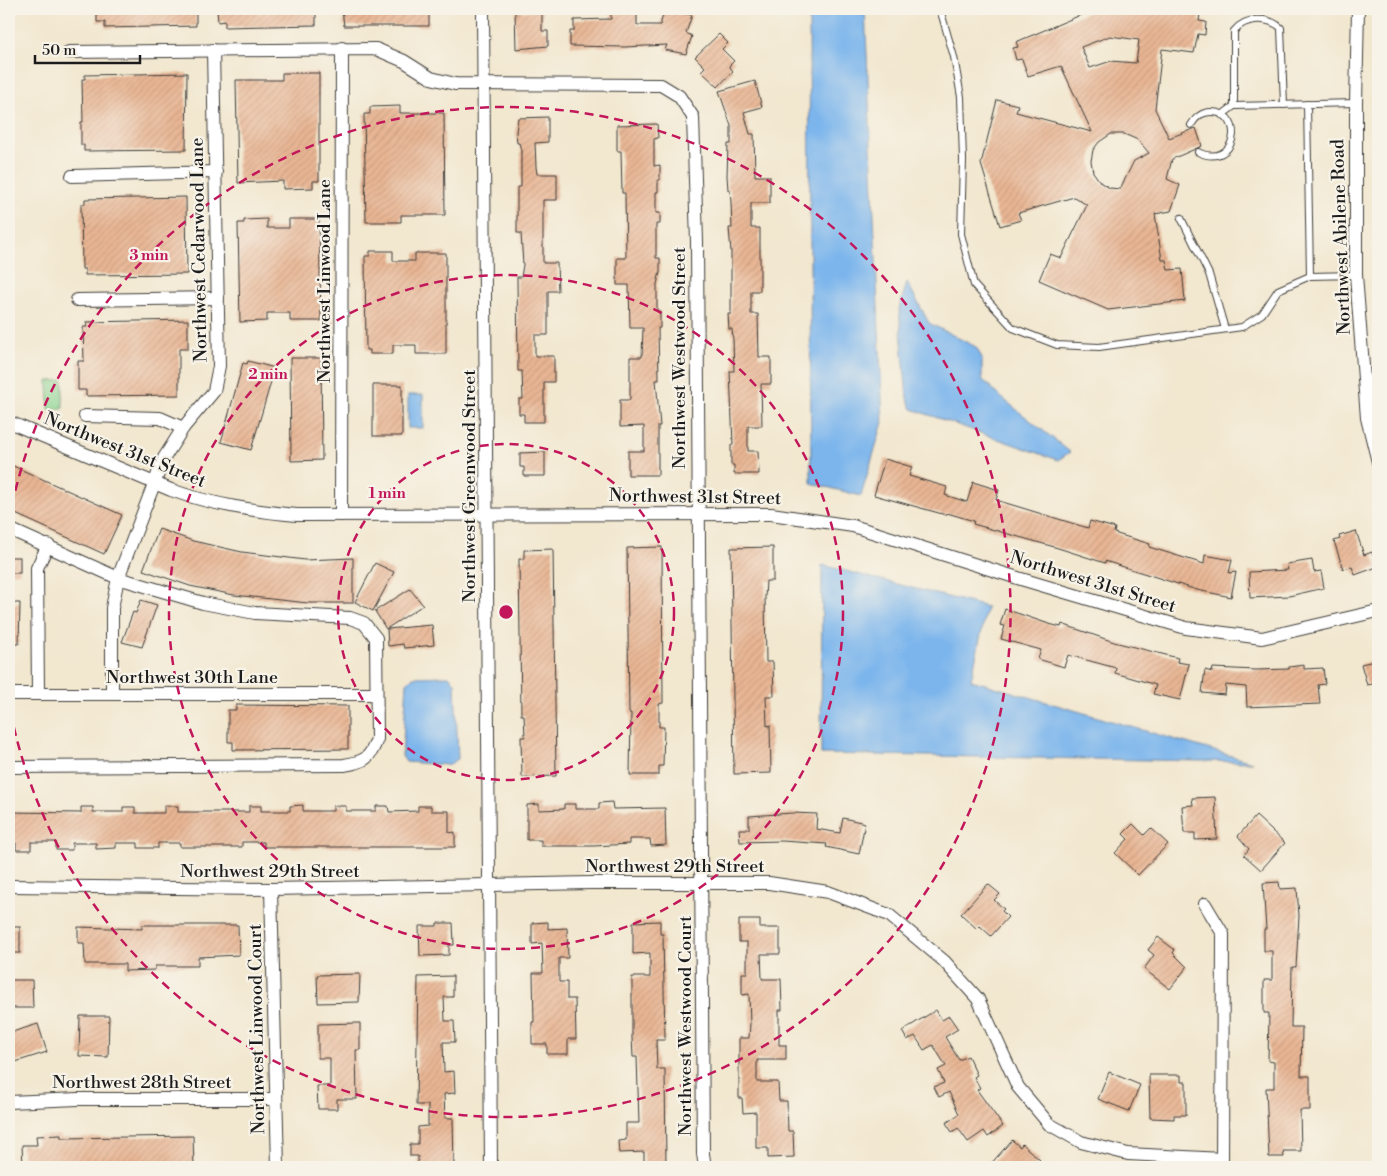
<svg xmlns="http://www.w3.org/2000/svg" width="1387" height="1176" font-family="'Libre Bodoni',serif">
  <defs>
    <pattern id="building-hatch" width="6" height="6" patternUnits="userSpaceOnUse" patternTransform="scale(1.25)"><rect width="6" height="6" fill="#e9b694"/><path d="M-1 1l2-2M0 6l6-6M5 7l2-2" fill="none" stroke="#c79c7f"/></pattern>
  </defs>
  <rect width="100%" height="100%" fill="#f7f3e8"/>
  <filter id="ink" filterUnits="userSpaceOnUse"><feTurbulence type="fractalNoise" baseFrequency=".02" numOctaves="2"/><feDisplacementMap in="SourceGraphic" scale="10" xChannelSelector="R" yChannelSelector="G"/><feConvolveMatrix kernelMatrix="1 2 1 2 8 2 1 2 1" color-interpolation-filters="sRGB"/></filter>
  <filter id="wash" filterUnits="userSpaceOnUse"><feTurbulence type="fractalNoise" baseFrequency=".0096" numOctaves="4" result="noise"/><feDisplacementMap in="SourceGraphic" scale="20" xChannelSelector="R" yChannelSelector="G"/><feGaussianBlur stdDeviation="1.12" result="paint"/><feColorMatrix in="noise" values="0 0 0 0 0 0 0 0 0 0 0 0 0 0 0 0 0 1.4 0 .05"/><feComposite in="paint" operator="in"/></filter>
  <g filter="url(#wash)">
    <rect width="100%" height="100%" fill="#f2e7cf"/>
    <path fill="#89d38f" stroke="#527856" d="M63 380V409L49 410 48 381Z"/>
    <g fill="#7bb5ec" stroke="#4c6884">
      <path d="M809 9H865L883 422 861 496 811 483Z"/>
      <path d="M907 282 929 323 976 347 982 358V379L1002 398 1070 452 1058 460 912 409 907 398 899 309Z"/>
      <rect x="408" y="395" width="15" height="33"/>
      <path d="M822 565 987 607 971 680 1252 762 821 754Z"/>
      <path d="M449 676 455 683 458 759 448 765 406 762 402 756 407 683 413 677Z"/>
    </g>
    <g id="blocks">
      <g fill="url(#building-hatch)" fill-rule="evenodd">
        <path d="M97 9H196V26L105 28V22H97Z"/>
        <path d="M217 9H316V25L225 27V21L218 22Z"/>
        <path d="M342 9H429V26H344Z"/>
        <path d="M665 9 692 15 686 33 692 36 686 54 665 50 667 45 624 47 570 46V31H574V20L611 19V11H637V25H660Z"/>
        <path d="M1095 9H1152L1200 14 1199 21 1206 22 1205 35 1198 34 1194 53 1162 49 1155 109 1169 138 1196 128 1202 146 1172 159 1167 179 1180 185 1171 211 1155 214 1162 260H1166L1168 270 1182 269 1185 301 1108 310 1039 280 1050 254 1061 258 1087 205 1074 197 1018 213 1021 220 1000 226 981 164 997 100 1018 105 1016 112 1092 132 1061 66 1028 76 1022 59 1016 60 1013 48 1018 47 1016 42ZM1110 36 1139 40 1136 63 1111 61 1090 68 1081 47ZM1111 134H1124L1138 140 1149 153 1134 161 1120 189 1110 188 1101 183 1093 172 1091 161 1093 150 1099 142Z"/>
        <path d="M515 11H542V31H548V46L516 49Z"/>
        <path d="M719 34 728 43 722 49 734 61 729 66 733 71 718 87 701 71 705 67 695 57Z"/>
        <path d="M187 73 186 150 84 151V145H81V122H83L82 79H85V75Z"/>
        <path d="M282 73H319V181H313V188L283 189V181L238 183 236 80H282Z"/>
        <path d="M755 81 762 107 744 112 750 134H754L755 176H770V203H751V228H760V291H751V314H758L759 357H771V384H761L762 426H748V451H758L759 474H734V465H731V445H733L730 371H734L733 340 732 329H729L728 314H731V252L729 228H732L731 203 730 190H728L727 176 728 144H731V126L719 91Z"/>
        <path d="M400 106V113H444L445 215H401V222H366L364 114H370V107Z"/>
        <path d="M548 117V142L535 143 536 167 537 174H557V200H543V263H557L558 291H548V335H535V356H554V382H544V422H524V414H519V399H523L522 371H518L517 277H521L523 265 521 233H517V187H521V150L519 143H517L516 132 518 118Z"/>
        <path d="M657 124 658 138 654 139V166L660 165V180H658V192H656V213H660V224H656V258H660V272L657 284V311H660V328H658L659 380H656L660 426H658V475H628V451H644V426L620 427V400H630V357H642L643 328H630L629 285H617V258H626L625 193H622L621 151H617V125Z"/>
        <path d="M186 197 187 274 85 275V269H82L81 204H85V199Z"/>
        <path d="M267 219V228H289V219H319L321 321H290V313H267V321L240 322 238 223H244V220Z"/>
        <path d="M370 251H393V261H415V253H446V354H416V345H393V354H370V350H366L365 256H370Z"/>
        <path d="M188 320V349H179V395L86 396V390H78V361H84L83 327H87L86 322Z"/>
        <path d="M290 358H321L322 460 291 461Z"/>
        <path d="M248 361 275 368 251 450 221 442 243 363 247 364Z"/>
        <rect x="373" y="385" width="29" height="51"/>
        <path d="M545 452V476H524V467H520V453Z"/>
        <path d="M885 459 912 467 909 476 947 487 945 495 967 502 973 482 999 490 996 500 1088 528 1090 521 1115 528 1114 533 1150 544 1149 547 1204 564 1205 555 1232 560 1229 573 1236 572 1231 597 1197 590 1105 561V563L1058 548 973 524 974 521 947 513 946 515 874 495Z"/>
        <path d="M11 465 122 515 104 554 9 511V472Z"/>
        <path d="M159 529 193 541 242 552 305 560 353 558V603H308L234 595 190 586 143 570Z"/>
        <path d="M1356 531 1364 555 1372 552 1377 567 1355 575 1352 567 1343 569 1334 541 1340 539 1339 536Z"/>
        <path d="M662 547 663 703 659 704V727H664L663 766H659V775H630L631 713H629L627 548Z"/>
        <path d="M773 547V581H766L765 597 766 662H773L774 696H766L767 726 770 725 771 773 734 774 731 548Z"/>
        <path d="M553 549 556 776 522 777 521 737H525L524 715H521L519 559H524V550Z"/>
        <rect x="9" y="557" width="11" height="16"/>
        <path d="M1312 560 1314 572 1321 571 1324 588 1289 596 1250 598 1249 572 1288 570 1287 564Z"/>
        <path d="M375 563 394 572 373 611 355 602Z"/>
        <path d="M410 589 423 605 386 629 375 611Z"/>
        <path d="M141 600 157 605 142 647 122 642 133 612 136 613Z"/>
        <path d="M9 603H20L19 644H9Z"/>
        <path d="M1005 609 1049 624 1061 627 1062 624 1114 642 1178 658 1177 662 1189 664 1180 700 1153 694 1156 685 1115 673 1116 668 1068 655 1064 667 1038 659 1041 650 1001 639 1005 626 1000 625Z"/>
        <path d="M432 625 434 645 404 648 403 644 388 646 387 629Z"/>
        <path d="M1378 660V683L1367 685 1361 664Z"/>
        <path d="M1304 665V669L1323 668 1325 684 1318 685 1320 704 1247 707 1246 687 1226 685 1225 695 1202 693 1205 670 1212 672 1213 668 1256 670 1289 669V667Z"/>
        <path d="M236 705 348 706V749L233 750V742H228V710H236Z"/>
        <path d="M1215 797 1217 839 1195 840V833H1184L1182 806 1193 805 1192 798Z"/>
        <path d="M612 802 613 809 665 808 666 845 651 846 650 839H629V844L594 846H541V840H527V805L539 804V810L564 809V804H575V809H599V803Z"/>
        <path d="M303 805V811H333V806H346V811H376V806H388L389 812 418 811V806H431V811H449V833L455 832V847H264V842H242V847H180V843H158V848H138V843H116V848L96 849V843H72V850H56V842H31V850H16V843H9V812L81 813V807H93V812H123V807H135V813H164V806H178V812H249V806H261V811H290V806Z"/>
        <path d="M792 813 817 814 816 829 840 833 843 818 865 823 859 854 826 847 827 844 782 841 740 842 739 829H749V816Z"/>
        <path d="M1256 816 1285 843 1261 870 1244 855 1249 849 1238 836Z"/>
        <path d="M1133 824 1144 835 1151 828 1168 844 1138 875 1115 853 1128 839 1123 834Z"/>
        <path d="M1279 882 1280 889 1297 888 1299 916 1296 967H1292L1291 1027H1302L1301 1076H1310V1110H1300L1301 1151H1283L1284 1157H1269L1266 1088H1274V1062L1268 1061 1269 1013H1264V980H1272V951H1264V929H1266L1263 883Z"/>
        <path d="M988 884 1000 894 994 900 1004 909 1002 911 1008 917 991 936 980 926 977 929 961 914Z"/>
        <path d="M739 920H760V928H780V954H761L762 979H781L782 1010H779V1045H786V1060H757V1082H778L779 1101H787L788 1131H793L794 1157 768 1158V1148H756V1112L743 1113 742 1098H739V1038H749L750 1024 749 994 742 995V973H747V942H739Z"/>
        <path d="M660 921V934H663L665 1040H656L657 1069H665L666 1167H644V1152L619 1153 618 1141 626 1140V1123H639L637 1057H633L632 1038V977H650V953L633 954V922Z"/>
        <path d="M548 922V929L567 928 568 958H559V982H567V999H575L576 1039H568V1054H547V1044H532V1022H534L533 973H543L542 943 532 944V923Z"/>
        <path d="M437 923H453L454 945H449V955L420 956 419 926H437Z"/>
        <path d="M142 925H238L239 955 198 957V966H155V970L125 971V964H85L84 943H78V927L142 929Z"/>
        <rect x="9" y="927" width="11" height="26"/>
        <path d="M1158 937 1175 950 1173 953 1187 967 1170 989 1144 969 1154 955 1148 950Z"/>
        <path d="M360 974 359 1002 318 1003 317 975Z"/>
        <path d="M453 976V997H444L445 1021H454L455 1042H443L444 1072 454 1071 455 1093 444 1094 445 1118H453L454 1167H418V1156H410V1144H418V1127L428 1126V1105H416L418 977Z"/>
        <path d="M9 980H32L33 1008H9Z"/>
        <path d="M936 1010 942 1020 949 1016 958 1029 945 1037 959 1060 968 1056 977 1075 974 1077 980 1088 977 1090 1003 1126 988 1137 984 1131 968 1142 958 1128 952 1132 946 1123 959 1114 949 1092 939 1097 934 1087 944 1083 938 1070 946 1066 933 1045 924 1050 915 1036 907 1040 902 1031Z"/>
        <path d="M80 1016H109L108 1057 79 1056Z"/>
        <path d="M360 1023V1050H356L357 1099H337V1109H318L317 1086H330V1058H318V1024Z"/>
        <path d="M38 1024 47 1052 9 1064V1033Z"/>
        <path d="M1109 1072 1140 1085 1129 1111 1098 1099Z"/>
        <path d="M1149 1075H1181V1082H1186V1115H1174V1119L1150 1118Z"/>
        <path d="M61 1135V1138L193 1136 194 1167H23L22 1145H37L36 1136Z"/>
        <path d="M1012 1140 1020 1147 1022 1144 1040 1160 1034 1167H988Z"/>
      </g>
    </g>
  </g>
  <g filter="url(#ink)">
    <use href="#blocks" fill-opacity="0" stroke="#3c3a37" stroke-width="1"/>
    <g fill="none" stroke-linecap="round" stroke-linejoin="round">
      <defs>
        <g id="service">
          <path d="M940 9 954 57 961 97 963 160 961 234 974 285 1013 328 1057 345 1099 347 1242 327 1262 314 1278 290 1310 276 1356 275"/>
          <path d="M1307 104 1310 276"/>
          <path d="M1234 106V31C1245 17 1268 16 1281 28L1284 105"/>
          <path d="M1222 115 1234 106 1356 103"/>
          <path d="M1191 125C1196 117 1202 111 1213 112 1246 114 1236 170 1198 152"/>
          <path d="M1181 218 1209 274 1225 329"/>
        </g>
        <g id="minor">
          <path d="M483 9 491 1167"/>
          <path d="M1358 9 1356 103V275L1367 418 1378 462"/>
          <path d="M69 52 376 49 404 61 431 78 455 84 661 85 679 96 693 117 697 242 703 1154 705 1167"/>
          <path d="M72 176 216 172"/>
          <path d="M77 300 218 298"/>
          <path d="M85 416 160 418 183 428"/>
          <path d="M9 422 171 490C213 505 254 511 297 515L771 514 853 526 1021 579 1186 628 1262 638 1378 611"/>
          <path d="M341 515 342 48"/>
          <path d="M9 529 118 578 203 603 255 613 350 618 364 623 376 638 377 739C370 759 364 762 344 765L9 767"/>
          <path d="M9 694H376"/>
          <path d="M38 694 37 568 48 545"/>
          <path d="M112 694V608L118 578 164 458 183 428 214 391 219 366 213 50"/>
          <path d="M9 886 271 889 591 883H769L828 892 889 915 944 961 978 999 1018 1087 1049 1124 1081 1142 1128 1154 1222 1159"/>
          <path d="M271 889 278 1167"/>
          <path d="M1205 904 1223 934 1222 1167"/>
          <path d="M9 1102 78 1099H276"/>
        </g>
      </defs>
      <use href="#service" stroke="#3c3a37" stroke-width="8"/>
      <use href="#minor" stroke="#3c3a37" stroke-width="14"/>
      <use href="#service" stroke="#fff" stroke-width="6"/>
      <use href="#minor" stroke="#fff" stroke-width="12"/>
    </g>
  </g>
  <g fill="none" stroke="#c2185b" stroke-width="2.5" stroke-dasharray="9 6">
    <circle cx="506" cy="612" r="168"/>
    <circle cx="506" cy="612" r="337"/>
    <path d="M9 520A505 505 0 1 1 9 704"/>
  </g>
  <g text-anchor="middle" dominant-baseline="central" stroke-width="4.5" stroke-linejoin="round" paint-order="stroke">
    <g font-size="18" fill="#1c1c1c" stroke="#f7f3e8">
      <text transform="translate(1341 237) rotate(-92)">Northwest Abilene Road</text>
      <text transform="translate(199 250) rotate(-91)">Northwest Cedarwood Lane</text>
      <text transform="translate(324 281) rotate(-90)">Northwest Linwood Lane</text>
      <text transform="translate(679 358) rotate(-90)">Northwest Westwood Street</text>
      <text transform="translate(125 450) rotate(22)">Northwest 31st Street</text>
      <text transform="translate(469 486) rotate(-90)">Northwest Greenwood Street</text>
      <text transform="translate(695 497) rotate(1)">Northwest 31st Street</text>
      <text transform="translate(1093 582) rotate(17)">Northwest 31st Street</text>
      <text x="192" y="677">Northwest 30th Lane</text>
      <text x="675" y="866">Northwest 29th Street</text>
      <text x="270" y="871">Northwest 29th Street</text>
      <text transform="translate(685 1026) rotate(-90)">Northwest Westwood Court</text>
      <text transform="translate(257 1029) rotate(-91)">Northwest Linwood Court</text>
      <text x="142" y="1082">Northwest 28th Street</text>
    </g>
  </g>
  <circle cx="506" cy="612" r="8" fill="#c2185b" stroke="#f7f3e8" stroke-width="2.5"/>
  <g font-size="15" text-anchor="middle" font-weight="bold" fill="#c2185b" stroke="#f7f3e8" stroke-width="4.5" stroke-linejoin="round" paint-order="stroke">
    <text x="149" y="260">3 min</text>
    <text x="268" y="379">2 min</text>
    <text x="387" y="498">1 min</text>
  </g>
  <rect width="1387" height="1176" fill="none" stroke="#f7f3e8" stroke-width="30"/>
  <path d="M35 55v8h105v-8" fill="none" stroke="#1c1c1c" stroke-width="2.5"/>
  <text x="42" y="55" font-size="15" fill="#1c1c1c" stroke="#f7f3e8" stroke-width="4" paint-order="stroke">50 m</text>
</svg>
